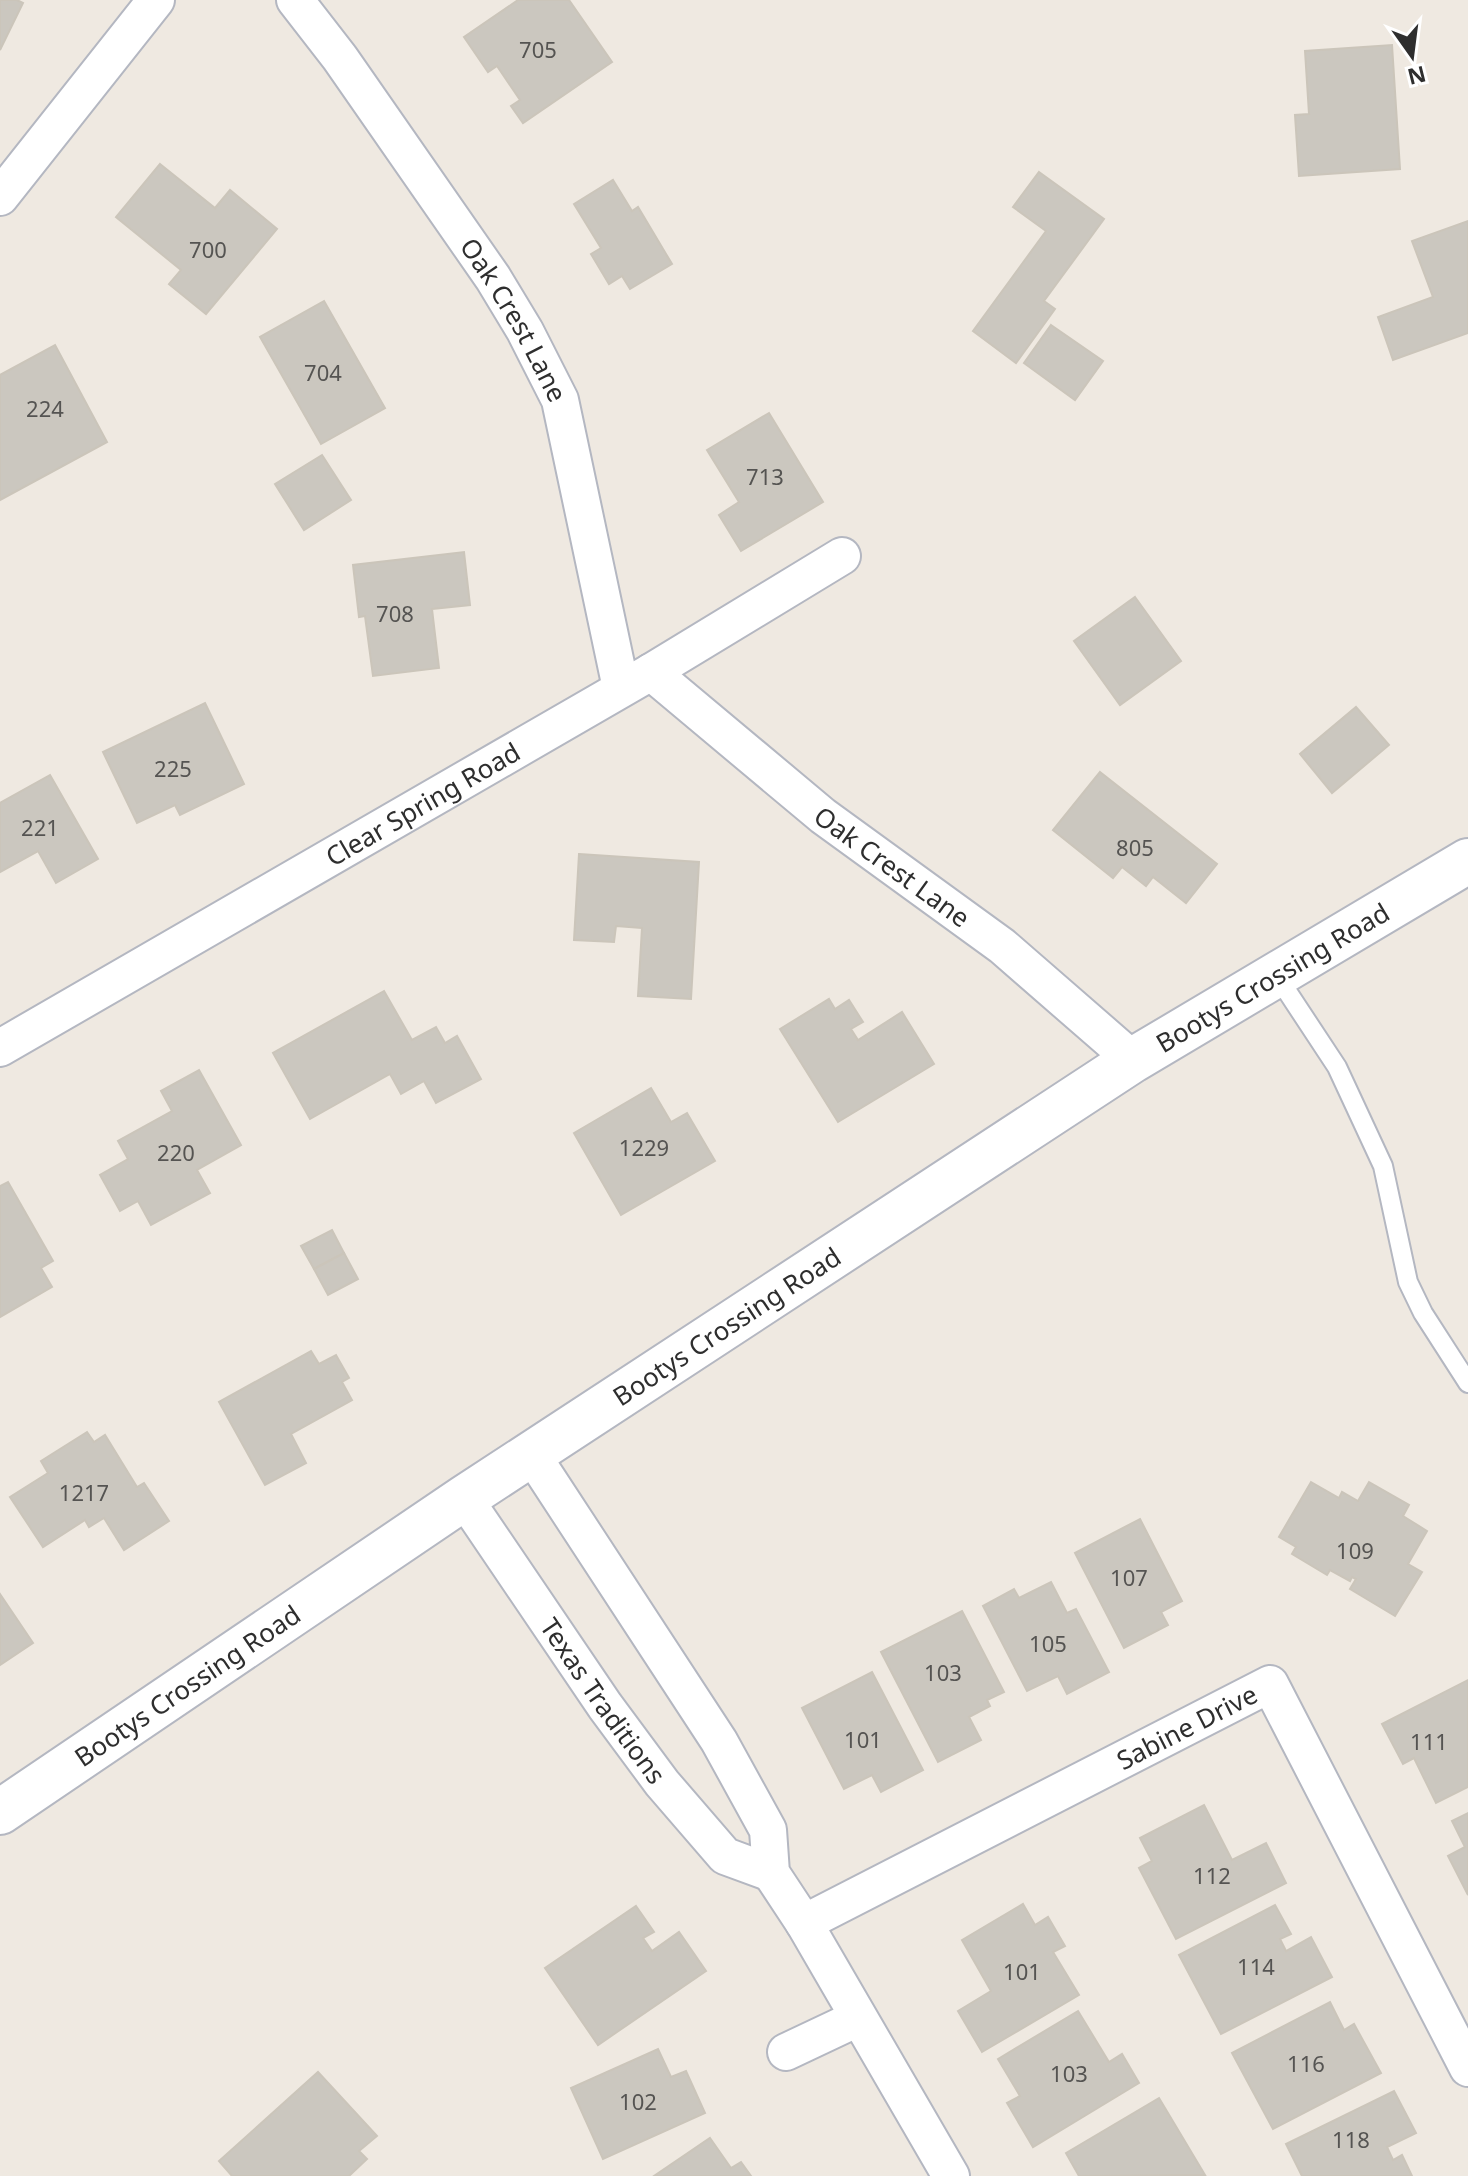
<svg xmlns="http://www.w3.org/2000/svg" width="1468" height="2176" font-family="'Noto Sans',sans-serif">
  <rect width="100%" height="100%" fill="#efe9e1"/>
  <g fill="#cbc7bf" stroke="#cbc5ba" stroke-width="2">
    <path d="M0 0H17L23 3 0 50Z"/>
    <path d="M518 0H569L612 62 523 123 511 106 520 100 497 66 488 72 464 37Z"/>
    <path d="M1392 45 1400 169 1299 176 1295 115 1309 114 1305 51Z"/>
    <path d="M160 164 215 208 230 190 277 229 206 314 169 284 181 270 116 217Z"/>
    <path d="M1039 172 1104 219 1044 301 1055 309 1016 363 973 331 1046 231 1013 207Z"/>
    <path d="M613 180 632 211 638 207 672 264 630 289 622 276 609 284 591 254 601 248 574 204Z"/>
    <path d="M1468 221V333L1393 360 1378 317 1433 297 1412 241Z"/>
    <path d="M324 301 385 408 321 444 260 337Z"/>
    <path d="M1051 325 1103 361 1075 400 1024 363Z"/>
    <path d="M55 345 107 442 0 500V375Z"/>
    <path d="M769 413 823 502 741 551 719 515 739 502 707 450Z"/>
    <path d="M322 455 351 500 304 530 275 484Z"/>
    <path d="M464 552 470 605 432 609 439 668 373 676 365 616 359 617 353 565Z"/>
    <path d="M1135 597 1181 661 1120 705 1074 641Z"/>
    <path d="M205 703 244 784 180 815 175 805 137 823 103 752Z"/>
    <path d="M1356 707 1389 745 1332 793 1300 754Z"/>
    <path d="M1100 772 1217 864 1186 903 1153 877 1146 886 1122 867 1113 878 1053 830Z"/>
    <path d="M50 775 98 859 56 883 38 851 0 872V803Z"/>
    <path d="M579 854 699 862 691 999 638 996 642 928 616 926 614 942 574 940Z"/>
    <path d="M384 991 412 1040 436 1027 445 1043 457 1036 481 1079 436 1103 424 1081 401 1094 390 1074 310 1119 273 1053Z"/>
    <path d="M829 999 835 1009 849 1000 863 1022 851 1029 858 1040 902 1012 934 1064 838 1122 780 1029Z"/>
    <path d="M199 1070 241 1145 197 1170 210 1193 151 1225 138 1201 120 1211 100 1175 128 1159 118 1141 172 1111 161 1091Z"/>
    <path d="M651 1088 671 1122 687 1113 715 1161 621 1215 574 1133Z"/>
    <path d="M8 1182 53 1261 41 1268 52 1287 0 1317V1186Z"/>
    <path d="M332 1230 344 1253 314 1269 301 1246Z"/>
    <path d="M344 1253 358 1279 328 1295 314 1269Z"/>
    <path d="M311 1351 319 1364 336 1355 349 1378 342 1382 352 1400 291 1434 306 1463 265 1485 219 1402Z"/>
    <path d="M87 1432 94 1442 105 1435 137 1487 144 1483 169 1521 124 1550 104 1518 89 1527 85 1520 43 1547 10 1497 48 1473 41 1461Z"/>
    <path d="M1311 1482 1339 1498 1342 1492 1358 1501 1369 1482 1409 1505 1403 1516 1427 1531 1408 1564 1422 1572 1395 1616 1350 1589 1356 1579 1352 1577 1350 1581 1330 1570 1327 1575 1292 1554 1296 1547 1279 1537Z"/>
    <path d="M1140 1519 1182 1601 1161 1612 1168 1625 1124 1648 1075 1553Z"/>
    <path d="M1051 1582 1067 1613 1076 1609 1109 1672 1067 1694 1058 1676 1027 1691 983 1606 1014 1589 1019 1598Z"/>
    <path d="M0 1594 33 1643 0 1665Z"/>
    <path d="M962 1611 1004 1692 987 1700 990 1706 969 1717 981 1740 938 1762 881 1652Z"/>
    <path d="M872 1672 923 1770 881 1792 872 1775 844 1789 802 1708Z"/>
    <path d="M1468 1680V1787L1436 1803 1414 1758 1403 1764 1382 1724Z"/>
    <path d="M1204 1805 1232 1860 1266 1843 1286 1883 1176 1939 1139 1868 1152 1861 1140 1838Z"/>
    <path d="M1468 1813V1895L1448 1856 1465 1847 1452 1821Z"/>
    <path d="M1023 1904 1035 1925 1048 1917 1065 1946 1053 1952 1079 1995 982 2052 958 2011 991 1991 962 1940Z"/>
    <path d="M1275 1905 1291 1934 1280 1939 1286 1951 1311 1937 1332 1977 1221 2034 1179 1955Z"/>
    <path d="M636 1906 654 1932 643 1938 652 1951 679 1932 706 1971 598 2045 545 1968Z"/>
    <path d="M1330 2002 1344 2030 1354 2024 1381 2073 1273 2129 1232 2053Z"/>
    <path d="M1078 2011 1109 2062 1122 2054 1139 2083 1033 2147 1007 2103 1020 2096 998 2059Z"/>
    <path d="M658 2049 671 2077 686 2071 705 2113 603 2159 571 2088Z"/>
    <path d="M318 2072 377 2136 359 2151 367 2159 349 2176H232L219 2161Z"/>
    <path d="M1394 2091 1416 2133 1387 2147 1393 2160 1402 2155 1412 2176H1302L1286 2144Z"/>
    <path d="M1159 2098 1205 2175 1079 2176 1066 2153Z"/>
    <path d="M710 2138 731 2168 741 2162 751 2176H654Z"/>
  </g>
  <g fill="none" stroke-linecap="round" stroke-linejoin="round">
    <defs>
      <path id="lane" d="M1277 976 1337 1067 1383 1166 1408 1282 1423 1313 1468 1383"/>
      <g id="street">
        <path id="s1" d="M295 0 340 58 493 278 525 331 560 400 621 688"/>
        <path d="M0 197 156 0"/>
        <path id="s2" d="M651 672 823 816 1002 946 1133 1060"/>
        <path id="s3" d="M0 1048 651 672 842 556"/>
        <path d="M532 1455 719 1741 768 1830 771 1873 804 1923 951 2176"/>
        <path id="s4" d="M464 1498 605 1706 662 1783 725 1856 771 1873"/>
        <path id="s5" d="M804 1923 1270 1684 1468 2068"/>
        <path d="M786 2052 858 2018"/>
      </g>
      <g id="secondary">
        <path id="s6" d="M0 1812 464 1498 1133 1060 1468 861"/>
      </g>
    </defs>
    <use href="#lane" stroke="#b4b7c1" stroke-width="22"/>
    <use href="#street" stroke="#b4b7c1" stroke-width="40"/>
    <use href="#secondary" stroke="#b4b7c1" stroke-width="48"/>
    <use href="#lane" stroke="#fff" stroke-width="18"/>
    <use href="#street" stroke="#fff" stroke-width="36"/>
    <use href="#secondary" stroke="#fff" stroke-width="44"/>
  </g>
  <g text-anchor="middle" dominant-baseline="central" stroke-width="6" stroke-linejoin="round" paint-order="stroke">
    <g font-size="22" fill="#555452">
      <text x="538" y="49">705</text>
      <text x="208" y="249">700</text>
      <text x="323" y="372">704</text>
      <text x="45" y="408">224</text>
      <text x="765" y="476">713</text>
      <text x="395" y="613">708</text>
      <text x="173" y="768">225</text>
      <text x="40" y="827">221</text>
      <text x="1135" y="847">805</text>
      <text x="644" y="1147">1229</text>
      <text x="176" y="1152">220</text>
      <text x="84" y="1492">1217</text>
      <text x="1355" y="1550">109</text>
      <text x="1129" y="1577">107</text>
      <text x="1048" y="1643">105</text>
      <text x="943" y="1672">103</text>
      <text x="863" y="1739">101</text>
      <text x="1429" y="1741">111</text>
      <text x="1212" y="1875">112</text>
      <text x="1256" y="1966">114</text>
      <text x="1022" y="1971">101</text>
      <text x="1306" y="2063">116</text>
      <text x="1069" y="2073">103</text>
      <text x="638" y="2101">102</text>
      <text x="1351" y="2139">118</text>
    </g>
    <g font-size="26" fill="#2e2e2e" stroke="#fff">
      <text stroke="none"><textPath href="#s1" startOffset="388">Oak Crest Lane</textPath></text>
      <text stroke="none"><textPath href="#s3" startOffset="488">Clear Spring Road</textPath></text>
      <text stroke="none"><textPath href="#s2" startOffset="310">Oak Crest Lane</textPath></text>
      <text stroke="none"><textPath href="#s6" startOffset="1522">Bootys Crossing Road</textPath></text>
      <text stroke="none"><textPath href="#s6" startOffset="874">Bootys Crossing Road</textPath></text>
      <text stroke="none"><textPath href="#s6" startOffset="226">Bootys Crossing Road</textPath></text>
      <text stroke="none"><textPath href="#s4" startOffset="246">Texas Traditions</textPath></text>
      <text stroke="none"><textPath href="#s5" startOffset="430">Sabine Drive</textPath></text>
    </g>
  </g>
  <g transform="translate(1412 56) rotate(166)" stroke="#ffffff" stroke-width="6" paint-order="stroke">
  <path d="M0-6L14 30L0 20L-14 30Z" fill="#2e2e2e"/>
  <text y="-12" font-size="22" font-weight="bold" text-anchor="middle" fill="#2e2e2e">N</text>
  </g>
</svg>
